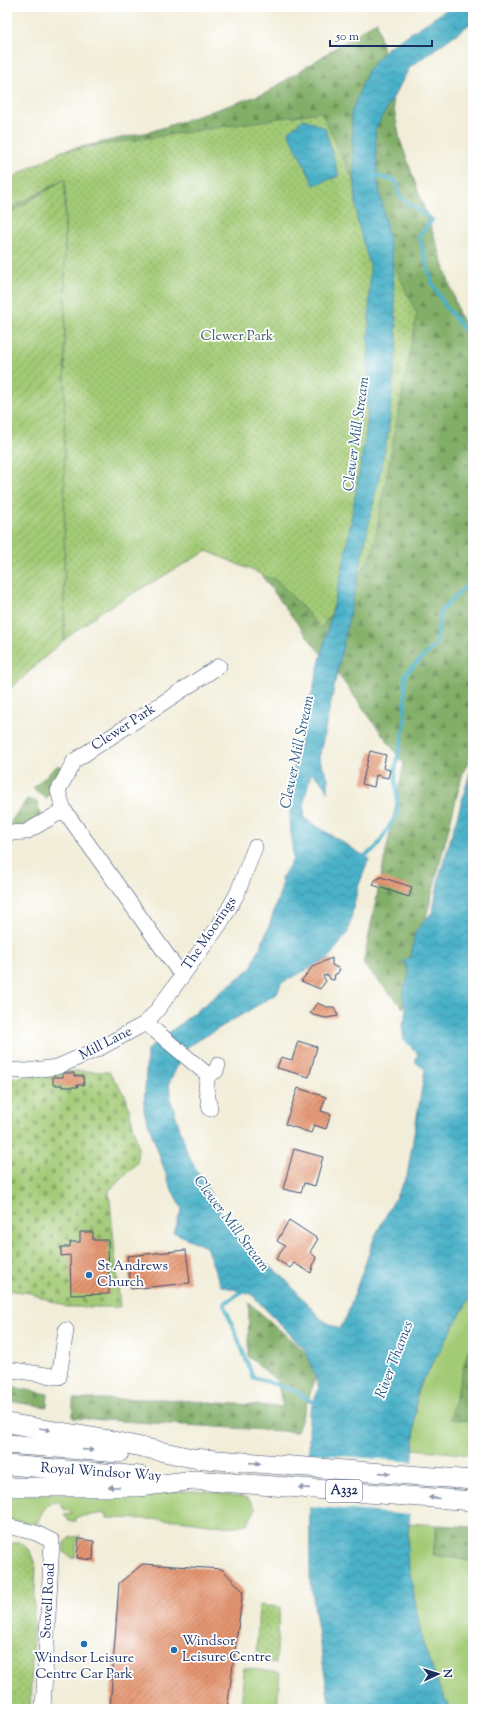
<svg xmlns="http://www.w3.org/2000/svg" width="480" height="1716" font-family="'Sorts Mill Goudy',serif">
  <defs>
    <pattern id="forest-firs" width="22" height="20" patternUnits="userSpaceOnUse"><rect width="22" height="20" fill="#82af67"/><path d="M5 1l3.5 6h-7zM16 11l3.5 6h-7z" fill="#6a8f58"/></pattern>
    <pattern id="cemetery-stones" width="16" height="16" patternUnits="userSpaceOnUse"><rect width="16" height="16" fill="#a3cb76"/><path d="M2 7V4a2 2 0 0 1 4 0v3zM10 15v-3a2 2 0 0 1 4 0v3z" fill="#84a564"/></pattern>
    <pattern id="park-dots" width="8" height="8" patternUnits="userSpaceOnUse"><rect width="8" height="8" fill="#a3cb76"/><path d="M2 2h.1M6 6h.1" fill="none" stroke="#84a564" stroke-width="1.8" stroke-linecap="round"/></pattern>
    <pattern id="garden-furrows" width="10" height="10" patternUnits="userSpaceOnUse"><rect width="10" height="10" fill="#a3cb76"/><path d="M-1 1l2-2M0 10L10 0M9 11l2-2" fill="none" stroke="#84a564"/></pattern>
    <pattern id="water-waves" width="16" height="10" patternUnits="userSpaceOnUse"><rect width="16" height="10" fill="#4ab1c8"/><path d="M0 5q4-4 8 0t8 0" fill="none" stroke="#3d90a6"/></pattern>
    <pattern id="building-hatch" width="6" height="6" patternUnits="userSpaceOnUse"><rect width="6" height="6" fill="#e4946f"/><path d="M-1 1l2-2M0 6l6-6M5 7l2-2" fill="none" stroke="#b8795e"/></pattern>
  </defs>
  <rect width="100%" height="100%" fill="#fff"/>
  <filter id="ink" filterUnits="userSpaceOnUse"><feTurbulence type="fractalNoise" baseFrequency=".025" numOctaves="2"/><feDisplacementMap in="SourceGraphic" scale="8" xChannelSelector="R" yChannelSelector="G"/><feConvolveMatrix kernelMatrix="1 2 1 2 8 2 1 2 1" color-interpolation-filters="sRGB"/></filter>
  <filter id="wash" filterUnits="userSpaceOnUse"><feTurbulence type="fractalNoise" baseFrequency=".012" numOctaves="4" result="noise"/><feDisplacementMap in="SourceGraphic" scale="16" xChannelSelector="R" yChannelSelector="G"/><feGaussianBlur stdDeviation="0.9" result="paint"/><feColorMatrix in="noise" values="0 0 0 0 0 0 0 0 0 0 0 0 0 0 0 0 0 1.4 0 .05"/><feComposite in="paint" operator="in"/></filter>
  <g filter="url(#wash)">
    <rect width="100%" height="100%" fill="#f1edd8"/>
    <g fill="#a3cb76" stroke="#5f7d6a">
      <path d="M473 1292V1455L413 1449 417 1391Z"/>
      <path d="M151 1491H208L248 1498 256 1509 247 1524 232 1527 179 1520 107 1518 106 1513 76 1517V1521H69L64 1515 72 1514V1512L65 1510 59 1501C47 1501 41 1513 37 1524L7 1520V1495Z"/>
      <path d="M409 1523 437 1525 433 1555 466 1560 473 1563V1709H450L439 1687 422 1641 407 1556Z"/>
      <path d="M81 1536 77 1540 75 1558H71L64 1552V1543L70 1537Z"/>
      <path d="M244 1668 280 1673 277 1709H241Z"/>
    </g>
    <g fill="url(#forest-firs)" stroke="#4e6f62">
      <path d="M377 21 400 140 438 247 459 314 473 341V756L463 772 403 1008 363 964 404 764 333 667 312 643 228 531 65 179 7 215V182L62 151 153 131 266 93Z"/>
      <path d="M58 765 64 768 46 799 33 788Z"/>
      <path d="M27 799 37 802 41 817 27 826 7 827Z"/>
      <path d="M249 1303 320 1365 297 1432 73 1418V1399H161L283 1407 277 1381 248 1356Z"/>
      <path d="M468 1350H473V1421L450 1419Z"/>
      <path d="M7 1386 48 1394 47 1407 7 1401Z"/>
      <path d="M437 1525 473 1527V1563L466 1560 433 1555Z"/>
    </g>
    <path fill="url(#cemetery-stones)" stroke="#5f7d6a" d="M81 1071 109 1072 126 1097 138 1146 137 1163 109 1191 120 1307H67L30 1293 7 1290V1079L58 1072Z"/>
    <g fill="url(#park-dots)" stroke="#5f7d6a">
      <path d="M321 112 417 314 372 555 321 628 279 582 207 551 102 611 64 640 65 179 7 210V180L62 151Z"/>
      <path d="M7 1543H21L30 1551 36 1567 30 1709H7Z"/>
      <path d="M259 1605 280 1607 276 1663 256 1660Z"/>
    </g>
    <path fill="url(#garden-furrows)" stroke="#5f7d6a" d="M65 179 64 640 7 692V215Z"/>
    <g fill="url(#water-waves)" stroke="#327093">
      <path d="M451 7H473V22L410 67 375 130 378 183 392 256 397 342 388 434 319 758 328 778V792L319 779 311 773 305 797 304 818 369 859 358 887 348 932 328 959 281 983 277 994 187 1047 169 1083 171 1100 188 1155 226 1222 246 1247 283 1277 321 1319 339 1329 346 1318 375 1236 407 1176 425 1069 415 1062 418 1054 404 1040 402 1025C411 1009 402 1006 403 994 405 979 414 976 403 961L411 957 415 932 433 911 439 878 473 763V1292L417 1391 407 1556 422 1641 439 1687 450 1709H330L310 1578 309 1413 319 1388 306 1351 251 1294 221 1286 206 1247 173 1232 182 1209 170 1186 144 1111 147 1050 251 968 268 929 282 886 281 879 293 859 290 818 291 778 343 567 367 425 370 266 357 220 351 113 368 70 386 49Z"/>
      <path d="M304 119 325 128 339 176 314 185 288 132Z"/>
    </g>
    <path fill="#f1edd8" d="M307 1453 414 1462 411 1515 307 1506Z"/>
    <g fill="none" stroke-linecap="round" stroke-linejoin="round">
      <g stroke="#4ab1c8" stroke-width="4">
        <path d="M373 175 396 181 400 197 432 220 419 236 432 283 446 307 473 341"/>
        <path d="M360 859 376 848 398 812 395 771 405 722V674L436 645 441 611 465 587 473 575"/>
        <path d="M245 1289 224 1304 253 1377 295 1391 317 1405"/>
      </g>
    </g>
    <g id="blocks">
      <g fill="url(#building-hatch)">
        <path d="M370 751 386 755 383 768 390 770 388 778 376 775 374 787 362 784Z"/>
        <path d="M381 877 412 887 409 897 373 885 375 880Z"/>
        <path d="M332 958V965L340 969 337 974H335L334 980 330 979 328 975 323 976 326 981 320 989 301 981 313 966Z"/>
        <path d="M317 1003 327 1007H334L338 1016 326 1018 313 1015 310 1013Z"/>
        <path d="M298 1041 317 1047 309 1077 277 1068 281 1057 292 1060Z"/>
        <path d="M63 1073H74V1076H83L84 1085H77L78 1087H62V1085H53V1077H63Z"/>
        <path d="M298 1088 326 1097 321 1111 331 1114 326 1129 314 1125 311 1133 285 1124Z"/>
        <path d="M294 1149 323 1157 315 1186 304 1183 301 1193 283 1189Z"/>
        <path d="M289 1220 318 1239 310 1252 316 1257 311 1273 294 1263 290 1268 276 1259 285 1246 277 1241Z"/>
        <path d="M80 1232H93V1240H108L109 1294 71 1295 70 1255 61 1256V1247H70V1242H80Z"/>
        <path d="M186 1250 190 1283 131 1289 127 1256Z"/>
        <path d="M79 1539 94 1541 93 1560 77 1558Z"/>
        <path d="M143 1564 222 1569 243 1591 227 1709H110L119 1583Z"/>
      </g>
    </g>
  </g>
  <g filter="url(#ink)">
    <use href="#blocks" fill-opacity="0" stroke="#3b4c70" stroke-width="1"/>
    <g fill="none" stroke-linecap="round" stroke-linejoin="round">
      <defs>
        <g id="minor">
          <path d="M64 810 182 976"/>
          <path d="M7 833 26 832 64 810 58 791 74 761 219 666"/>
          <path d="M146 1023 208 1075 206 1087 210 1109"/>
          <path d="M7 1070 27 1071 57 1067 100 1048 146 1023 158 1009 220 924 237 894 255 847"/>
          <path d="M208 1075 216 1071 218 1065"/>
          <path d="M7 1369 59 1377 66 1330"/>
          <path d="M7 1526 36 1533 52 1541 43 1709"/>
        </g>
        <g id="major">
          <path d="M7 1423 104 1439 192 1458 473 1480"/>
          <path d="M7 1444 119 1453"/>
          <path d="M7 1465 141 1476"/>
          <path d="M7 1487H139L194 1480 473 1501"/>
        </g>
      </defs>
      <use href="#minor" stroke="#3b4c70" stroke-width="16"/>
      <use href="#major" stroke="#3b4c70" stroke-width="20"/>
      <use href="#minor" stroke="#fff" stroke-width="15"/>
      <use href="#major" stroke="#fff" stroke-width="19"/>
    </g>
    <defs><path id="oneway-solid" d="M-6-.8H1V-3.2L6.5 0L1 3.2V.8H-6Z"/></defs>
    <g fill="#8d97ae">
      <use href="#oneway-solid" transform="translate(45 1429) rotate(10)"/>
      <use href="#oneway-solid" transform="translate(88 1450) rotate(4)"/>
      <use href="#oneway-solid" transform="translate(255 1463) rotate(4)"/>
      <use href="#oneway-solid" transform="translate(385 1473) rotate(4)"/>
      <use href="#oneway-solid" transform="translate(114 1487) rotate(-180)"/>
      <use href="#oneway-solid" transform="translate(304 1488) rotate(-176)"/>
      <use href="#oneway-solid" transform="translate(434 1498) rotate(-176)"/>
    </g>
  </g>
  <g fill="#1f6fb2" stroke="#fff" stroke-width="1.5">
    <circle cx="89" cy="1275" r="4"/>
    <circle cx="84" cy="1644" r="4"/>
    <circle cx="174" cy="1650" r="4"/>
  </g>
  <g text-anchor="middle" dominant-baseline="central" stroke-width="3.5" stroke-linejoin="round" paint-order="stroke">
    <rect fill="#fff" stroke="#5f6d8e" stroke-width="1" x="326" y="1480" width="36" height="22" rx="3"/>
    <g font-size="13" font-weight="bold" fill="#1b2f5e">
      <text x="344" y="1491">A332</text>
    </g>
    <g font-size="14" fill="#445e65" stroke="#fff">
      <text x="237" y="337">Clewer Park</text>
    </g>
    <g font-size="14" fill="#1b2f5e" stroke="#fff">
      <text transform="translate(124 728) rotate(-33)">Clewer Park</text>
      <text transform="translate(210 934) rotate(-56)">The Moorings</text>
      <text transform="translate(106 1044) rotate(-27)">Mill Lane</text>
      <text transform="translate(101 1473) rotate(4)">Royal Windsor Way</text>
      <text transform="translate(49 1601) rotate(-87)">Stovell Road</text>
    </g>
    <g font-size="14" fill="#1b2f5e" stroke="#fff" text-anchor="start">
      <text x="97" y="1267">St Andrews<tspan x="97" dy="16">Church</tspan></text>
      <text x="182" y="1642">Windsor<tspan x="182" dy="16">Leisure Centre</tspan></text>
      <text x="84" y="1659" text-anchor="middle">Windsor Leisure<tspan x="84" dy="16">Centre Car Park</tspan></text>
    </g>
    <g font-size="15" font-style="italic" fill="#2b5c83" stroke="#fff">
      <text transform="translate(357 434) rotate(-82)">Clewer Mill Stream</text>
      <text transform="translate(298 752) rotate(-78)">Clewer Mill Stream</text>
      <text transform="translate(231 1224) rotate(53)">Clewer Mill Stream</text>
      <text transform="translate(395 1360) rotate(-69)">River Thames</text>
    </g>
  </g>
  <rect width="480" height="1716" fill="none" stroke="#fff" stroke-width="24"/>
  <g transform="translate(438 1674) rotate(86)" stroke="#ffffff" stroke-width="3" paint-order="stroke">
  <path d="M0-3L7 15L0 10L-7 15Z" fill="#1b2f5e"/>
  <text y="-6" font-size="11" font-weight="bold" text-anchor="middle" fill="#1b2f5e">N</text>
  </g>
  <path d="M330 40v6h102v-6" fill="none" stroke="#1b2f5e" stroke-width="2"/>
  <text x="336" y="40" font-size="12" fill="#1b2f5e" stroke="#ffffff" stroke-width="3" paint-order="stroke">50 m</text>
</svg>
